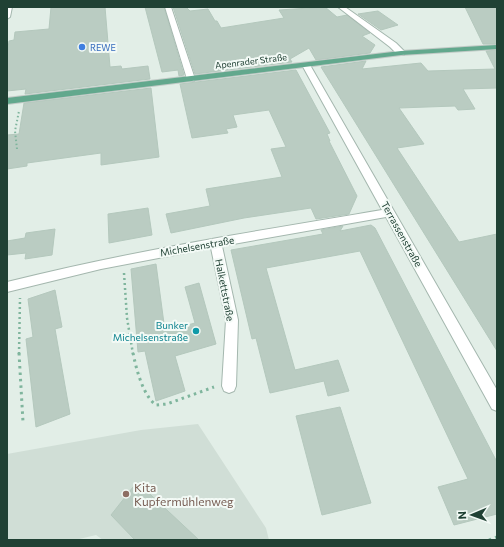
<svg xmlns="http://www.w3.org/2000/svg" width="504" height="547" font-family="Commissioner,sans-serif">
  <rect width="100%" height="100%" fill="#e2eee7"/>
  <path fill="#d0ded6" d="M198 424 266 528 269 540H103L96 535 75 540H7V454L141 430Z"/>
  <g fill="#baccc2" stroke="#b4c8bd">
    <path d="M51 7H105L110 67 121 66 122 69 148 66 150 79 25 94 26 89 7 91V55L9 41 14 40 15 32 49 29Z"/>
    <path d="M145 7H164L184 75 179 76 178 70 162 72Z"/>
    <path d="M173 7H186L190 11 208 9 215 21H217L221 28 284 18 279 10 325 7 337 17 347 15 370 33 362 36 375 45 370 53 316 60 309 48 290 59 292 62 195 74Z"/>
    <path d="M465 7H497V44H483Z"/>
    <path d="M378 11 398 25 381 30 358 14Z"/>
    <path d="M497 50V88L463 89 475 109 458 110 455 106 399 108 424 144 397 148 459 242 497 234V351L321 67 366 61 362 69 421 63 428 71 495 69 486 51Z"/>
    <path d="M296 70 330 133 327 134 330 141H329L357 196 349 214 316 219 311 208 244 218 171 233 166 214 210 206 206 189 282 177 271 149 286 147 269 110 233 115 237 127 226 129 228 133 192 138 180 84Z"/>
    <path d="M151 88 159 157 101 165V153L27 163V166L7 169V135L19 134 24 103Z"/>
    <path d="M148 208 152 235 109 243 108 214Z"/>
    <path d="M371 225 375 228 497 462V514L454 525 438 487 468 479 360 251 266 268 295 370 338 360 349 391 328 396 324 381 270 393 256 338 252 339 231 250 323 234 321 230 343 226 340 231Z"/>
    <path d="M55 229 52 255 25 259 26 253 7 255V241L25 238 26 233Z"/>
    <path d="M156 264 165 331 195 323 185 287 199 283 216 344 175 356 185 391 156 401 145 351 138 352 131 269Z"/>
    <path d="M55 290 62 327 55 329 70 414 36 427 26 339 33 337 28 299Z"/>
    <path d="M340 407 371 503 322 515 296 416Z"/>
    <path d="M137 482 199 540H135L111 515Z"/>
  </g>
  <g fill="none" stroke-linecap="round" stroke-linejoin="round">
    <defs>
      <g id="minor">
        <path d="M7 7H12L10 17 7 19Z"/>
        <path d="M165 7H171L195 79 194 81H191L187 79Z"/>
        <path d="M338 7H345L396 43 404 51V55H398L390 47Z"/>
        <path d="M303 63H309L310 65 497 390V411L492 409 386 217 222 246 238 320 236 386 234 391 229 393 224 391 222 386 226 320 211 248 101 269 7 292V282C131 251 256 231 382 210L302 65Z"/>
      </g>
      <path id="major" d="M497 45V49L401 55 7 104V98L401 51Z"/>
    </defs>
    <use href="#minor" stroke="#a4b7ae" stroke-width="2"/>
    <use href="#major" stroke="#c1cac6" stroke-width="2"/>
    <path stroke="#7fb59d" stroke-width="2" stroke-dasharray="1.5 2.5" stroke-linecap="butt" d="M17 149 15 131 19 111"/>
    <g stroke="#7fb59d" stroke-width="2.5" stroke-dasharray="2 3" stroke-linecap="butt">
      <path d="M124 273 127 318 133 354"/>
      <path d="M19 354 20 298"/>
    </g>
    <g stroke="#7fb59d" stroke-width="3" stroke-dasharray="2.5 4" stroke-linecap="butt">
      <path d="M19 353 23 422"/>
      <path d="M133 353C136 368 143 396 156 405L167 404 214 387"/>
      <path d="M489 540 497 537"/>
    </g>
    <use href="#minor" fill="#fff" fill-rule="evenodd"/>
    <use href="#major" fill="#62a88d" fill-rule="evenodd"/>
  </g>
  <circle fill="#3f7fe0" stroke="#f3faf6" stroke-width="1.5" cx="82" cy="47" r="4"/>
  <circle fill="#0f9aa8" stroke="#f3faf6" stroke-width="1.5" cx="196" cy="331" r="4"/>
  <circle fill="#8d6e63" stroke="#f3faf6" stroke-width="1.5" cx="126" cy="494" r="4"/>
  <g text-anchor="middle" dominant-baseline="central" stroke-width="4" stroke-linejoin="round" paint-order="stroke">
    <g font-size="9" fill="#366cbe" stroke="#f3faf6" text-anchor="start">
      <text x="90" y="47">REWE</text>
    </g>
    <g font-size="9" fill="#204134" stroke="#f3faf6">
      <text transform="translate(251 61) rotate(-7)">Apenrader Straße</text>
    </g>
    <g font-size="10" fill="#204134" stroke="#f3faf6">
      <text transform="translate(402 234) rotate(61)">Terrassenstraße</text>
      <text transform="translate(197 246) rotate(-10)">Michelsenstraße</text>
      <text transform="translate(225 290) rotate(79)">Halkettstraße</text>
    </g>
    <g font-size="10" fill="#0d838f" stroke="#f3faf6" text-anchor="end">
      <text x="188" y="325">Bunker<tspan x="188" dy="12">Michelsenstraße</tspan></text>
    </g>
    <g font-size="12" fill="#785e54" stroke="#f3faf6" text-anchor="start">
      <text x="134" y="487">Kita<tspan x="134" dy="14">Kupfermühlenweg</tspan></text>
    </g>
  </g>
  <rect width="504" height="547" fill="none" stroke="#204134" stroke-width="16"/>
  <g transform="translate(472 515) rotate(268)" stroke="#f3faf6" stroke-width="3" paint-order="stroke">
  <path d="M0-3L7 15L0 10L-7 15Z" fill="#204134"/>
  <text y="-6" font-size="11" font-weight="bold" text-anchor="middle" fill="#204134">N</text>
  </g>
</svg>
